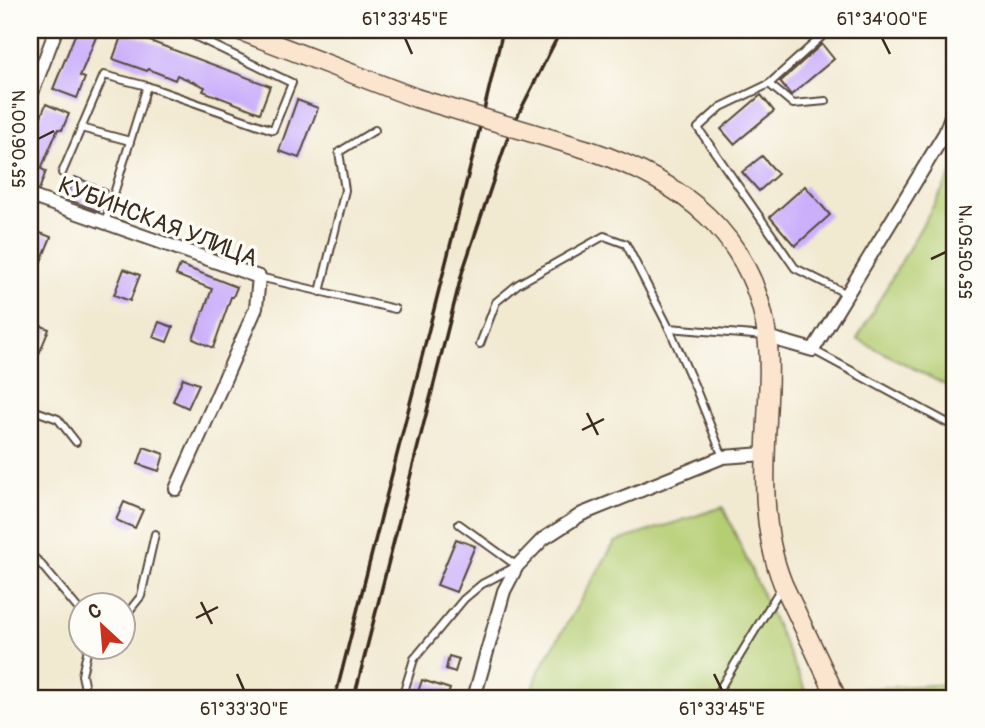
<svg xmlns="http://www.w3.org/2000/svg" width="985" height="728" font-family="Pangolin,sans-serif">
  <rect width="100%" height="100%" fill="#fdfcf7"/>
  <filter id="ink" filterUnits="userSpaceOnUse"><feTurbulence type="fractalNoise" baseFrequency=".0143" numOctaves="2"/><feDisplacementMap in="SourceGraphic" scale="14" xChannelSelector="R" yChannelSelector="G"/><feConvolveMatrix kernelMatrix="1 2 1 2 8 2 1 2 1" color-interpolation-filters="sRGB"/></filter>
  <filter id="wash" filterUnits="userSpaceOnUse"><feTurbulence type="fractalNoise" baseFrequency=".00686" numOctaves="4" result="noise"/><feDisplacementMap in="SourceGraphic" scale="28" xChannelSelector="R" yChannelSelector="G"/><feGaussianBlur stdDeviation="1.57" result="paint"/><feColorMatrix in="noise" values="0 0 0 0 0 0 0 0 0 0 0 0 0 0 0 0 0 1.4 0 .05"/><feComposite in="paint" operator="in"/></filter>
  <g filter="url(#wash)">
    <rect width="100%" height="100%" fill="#f2e9d1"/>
    <g fill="#b5ce73" stroke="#787c48" stroke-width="2">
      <path d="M955 168V390L857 339Z"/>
      <path d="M723 507 809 698H530L539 671 615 542Z"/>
      <path d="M955 684V698H858L853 689Z"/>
    </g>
    <g id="blocks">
      <g fill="#cbaffb">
        <path d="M77 30H99L80 76 85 78 77 98 53 89Z"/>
        <path d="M123 31 270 86 260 113 203 91 205 87 177 75 175 80 148 69 147 71 113 59Z"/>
        <path d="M822 44 834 59 791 95 780 82Z"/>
        <path d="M761 95 774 111 734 144 721 129Z"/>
        <path d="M297 100 318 108 299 158 279 151Z"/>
        <path d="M46 104 69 114 62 130 58 129 41 169 46 171 39 190 30 187V144Z"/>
        <path d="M762 156 778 174 759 191 742 172Z"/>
        <path d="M75 177 107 190 99 211 66 199Z"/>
        <path d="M805 186 830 215 795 246 770 217Z"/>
        <path d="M30 229 51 237 30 288Z"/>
        <path d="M180 265 237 287 233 297H231L213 348 193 339 212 289 176 275Z"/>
        <path d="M124 269 140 275 130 301 114 295Z"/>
        <path d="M30 321 49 329 39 354 30 350Z"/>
        <path d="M159 322 173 327 167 342 153 337Z"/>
        <path d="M183 378 199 384 188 408 173 401Z"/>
        <path d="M144 447 164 454 159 471 138 464Z"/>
        <path d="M124 502 143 510 135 528 116 520Z"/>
        <path d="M456 539 475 546 456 592 437 585Z"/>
        <path d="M449 656 459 659 455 672 446 669Z"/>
        <path d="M422 680 450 689 447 698H416Z"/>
      </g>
    </g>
  </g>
  <g filter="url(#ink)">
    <use href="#blocks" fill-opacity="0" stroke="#564739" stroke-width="2"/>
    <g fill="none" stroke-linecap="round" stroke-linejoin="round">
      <defs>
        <g id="lane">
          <path d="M829 30 769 84 721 107 698 128 795 268 847 294"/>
          <path d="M769 84 793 104 826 101"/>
          <path d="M81 128 130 141"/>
          <path d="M62 173 104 75 147 86"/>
          <path d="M105 223 147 86 273 130 292 83 182 30"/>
          <path d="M259 277 395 309"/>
          <path d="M320 292 345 190 339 152 375 130"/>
          <path d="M669 328 695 387 723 457"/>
          <path d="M480 344 496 302 518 284 604 236 626 244 669 328 765 336"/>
          <path d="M813 350 955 427"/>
          <path d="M30 409 58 419 76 442"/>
          <path d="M30 554 39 562 80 611"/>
          <path d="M122 620 141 596 155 534"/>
          <path d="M87 698 82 675 88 648"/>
          <path d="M402 698 414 659 464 599 482 584 517 566 459 524"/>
          <path d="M716 698V695L782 586"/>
        </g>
        <g id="street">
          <path d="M30 98 56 30"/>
          <path d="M30 196 259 277 256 308 176 489"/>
          <path d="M767 337 813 350 945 133 955 105"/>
          <path d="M474 698 504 591 517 566 543 539 582 514 723 457 764 454"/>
        </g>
        <g id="secondary">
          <path d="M238 30 416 98"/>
          <path d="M589 150C681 181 753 233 767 336 770 356 769 379 768 400 765 462 759 525 783 584L837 698"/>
        </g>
      </defs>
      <use href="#lane" stroke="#564739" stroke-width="10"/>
      <use href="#street" stroke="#564739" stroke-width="16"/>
      <use href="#secondary" stroke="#564739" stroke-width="21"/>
      <use href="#lane" stroke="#fff" stroke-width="6"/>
      <use href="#street" stroke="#fff" stroke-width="12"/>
      <use href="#secondary" stroke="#fce5cf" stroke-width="18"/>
      <g stroke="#3b2a1e" stroke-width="3.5">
        <path d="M335 698 474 152 503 30"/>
        <path d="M354 698 462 273 510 131 561 30"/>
      </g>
      <defs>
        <path id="secondary-bridge" d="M416 98 589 150"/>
      </defs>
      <use href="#secondary-bridge" stroke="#564739" stroke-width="21" stroke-linecap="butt"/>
      <use href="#secondary-bridge" stroke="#fce5cf" stroke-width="18"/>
    </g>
  </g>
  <path fill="none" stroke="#3b2a1e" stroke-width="2.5" d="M405 38 412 54M882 38 890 54M38 139 54 131M931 259 946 252M587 413 598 435M582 430 604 419M201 602 212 624M196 618 218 607M237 674 244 690M714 674 722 690"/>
  <g text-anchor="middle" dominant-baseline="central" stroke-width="7" stroke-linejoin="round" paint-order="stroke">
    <g font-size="24" fill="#3b2a1e" stroke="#fdfcf7">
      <text transform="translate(158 222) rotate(21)">КУБИНСКАЯ УЛИЦА</text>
    </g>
  </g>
  <rect width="985" height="728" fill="none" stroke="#fdfcf7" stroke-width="77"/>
  <g transform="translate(102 626) rotate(334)"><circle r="33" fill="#fdfcf7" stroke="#afa8a0" stroke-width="2"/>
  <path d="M0-5L12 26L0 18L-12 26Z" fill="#c8321e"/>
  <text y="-10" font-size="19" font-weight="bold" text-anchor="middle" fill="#3b2a1e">С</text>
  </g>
  <rect x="38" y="38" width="908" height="652" fill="none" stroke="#3b2a1e" stroke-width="2.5"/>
  <g font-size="18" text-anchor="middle" fill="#3b2a1e">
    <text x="405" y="25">61°33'45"E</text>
    <text x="882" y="25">61°34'00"E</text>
    <text transform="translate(19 139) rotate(-90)" y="6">55°06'00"N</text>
    <text transform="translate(966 252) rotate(-90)" y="6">55°05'50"N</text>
    <text x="244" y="715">61°33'30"E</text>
    <text x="722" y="715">61°33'45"E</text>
  </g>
</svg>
